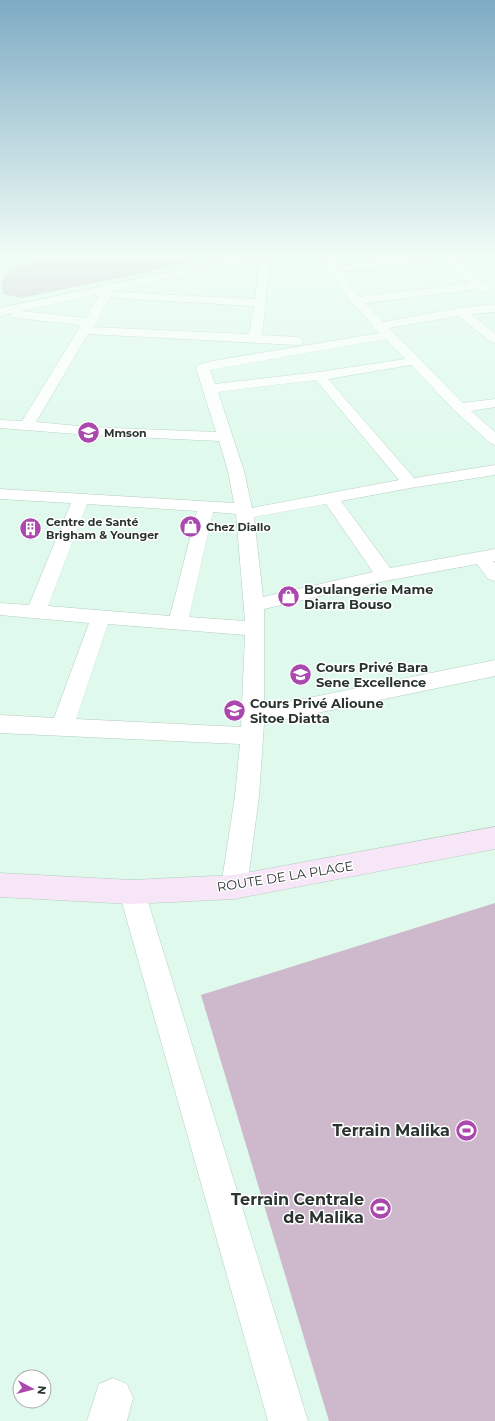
<svg xmlns="http://www.w3.org/2000/svg" width="495" height="1421" font-family="Montserrat,sans-serif">
  <rect width="100%" height="100%" fill="#dffaec"/>
  <g fill="#cdb8cc">
    <path d="M66 257H210L138 274 21 298 3 294C3 291 2 287 2 284 3 263 50 260 66 257Z"/>
    <path d="M495 903V1421H329L201 995Z"/>
  </g>
  <g fill="none" stroke-linecap="round" stroke-linejoin="round">
    <defs>
      <g id="minor">
        <path d="M240 257H270L262 335 297 337 301 338 303 341 301 344 297 345 88 334 36 422 89 427 216 432 196 368 198 365 212 361 380 333 374 329 373 325 352 303 320 257H330L337 266 404 257H434L429 260 341 272 359 297 470 283 438 257H450L489 287 491 289 489 291 485 292 477 289 365 303 383 322 460 308 495 304V312L471 314 495 333V343L491 342 458 316 389 328 463 403 495 399V407L471 411 495 432V445L490 443 455 411 411 365 328 379 414 478 495 465V475L410 488 341 501 390 568 495 549V561H493L495 563V581L488 579 477 564 385 581 264 609V707L495 660V676L264 724 259 796 247 887 243 896 234 899 225 896 221 887 235 796 240 744 0 733V715L54 718 89 623 0 615V603L29 605 71 503 0 499V489L234 503 228 471 219 441 89 435 0 428V420L22 421 81 325 16 318 12 317 11 313 0 316V308ZM260 259 255 299 116 292 111 293 110 292ZM100 294 86 318 21 311ZM111 296 116 298 254 306 249 334 93 327ZM386 339 405 359 319 372 215 384 210 370ZM316 380 399 480 252 508 244 471 218 392ZM87 504 197 511 170 616 48 606ZM326 504 373 572 263 597 254 517ZM213 512 236 514 245 621 189 617ZM108 624 245 635 241 727 76 719Z"/>
        <path d="M132 880 141 883 145 892 308 1421H268L119 892 123 883Z"/>
        <path d="M113 1378 127 1384 133 1398 127 1421H87L99 1384Z"/>
      </g>
      <path id="secondary" d="M495 827V849L234 899 132 904 0 897V873L132 880 234 875Z"/>
    </defs>
    <use href="#minor" stroke="#b4cec0" stroke-width="1"/>
    <use href="#secondary" stroke="#b4cec0" stroke-width="1"/>
    <use href="#minor" fill="#fff" fill-rule="evenodd"/>
    <use href="#secondary" fill="#f7e6f7" fill-rule="evenodd"/>
  </g>
  <linearGradient id="sky" x2="0" y2="1"><stop stop-color="#7eabc4"/><stop offset="0.56" stop-color="#f1fdf6"/><stop offset="1" stop-color="#f1fdf6" stop-opacity="0"/></linearGradient>
  <rect width="495" height="456" fill="url(#sky)"/>
  <defs>
    <symbol id="school-disc" viewBox="-11 -11 22 22"><circle r="9.5" fill="#ab48ae" stroke="#fff"/><path d="M0-5L7-2L0 1L-7-2ZM-4 1L0 2.5L4 1V4Q0 6-4 4Z" fill="#fff"/></symbol>
    <symbol id="shop-disc" viewBox="-11 -11 22 22"><circle r="9.5" fill="#ab48ae" stroke="#fff"/><path d="M-5-2.5h2.3a2.7 3.5 0 0 1 5.4 0H5L5.5 6h-11ZM-1.5-2.5h3a1.5 2.3 0 0 0-3 0Z" fill="#fff"/></symbol>
    <symbol id="building-disc" viewBox="-11 -11 22 22"><circle r="9.5" fill="#ab48ae" stroke="#fff"/><path d="M-4-6H4V6H1V3H-1V6H-4ZM-2.5-4.3h1.7v1.8h-1.7ZM.8-4.3h1.7v1.8H.8ZM-2.5-1h1.7V.8h-1.7ZM.8-1h1.7V.8H.8Z" fill="#fff"/></symbol>
    <symbol id="stadium-disc" viewBox="-11 -11 22 22"><circle r="9.5" fill="#ab48ae" stroke="#fff"/><path d="M0-5a6.5 5 0 1 0 0 10a6.5 5 0 1 0 0-10ZM-3.5-1.8h7v3.6h-7Z" fill="#fff"/></symbol>
  </defs>
  <g fill-rule="evenodd">
    <use href="#school-disc" x="76" y="420" width="25" height="25"/>
    <use href="#shop-disc" x="178" y="514" width="25" height="25"/>
    <use href="#building-disc" x="18" y="516" width="25" height="25"/>
    <use href="#shop-disc" x="276" y="584" width="25" height="25"/>
    <use href="#school-disc" x="288" y="662" width="25" height="25"/>
    <use href="#school-disc" x="222" y="698" width="25" height="25"/>
    <use href="#stadium-disc" x="454" y="1118" width="25" height="25"/>
    <use href="#stadium-disc" x="368" y="1196" width="25" height="25"/>
  </g>
  <g text-anchor="middle" dominant-baseline="central" stroke-width="3" stroke-linejoin="round" paint-order="stroke">
    <g font-size="11" font-weight="bold" fill="#2a342f" stroke="#fff" text-anchor="start">
      <text x="104" y="433">Mmson</text>
      <text x="46" y="522">Centre de Santé<tspan x="46" dy="13">Brigham &amp; Younger</tspan></text>
      <text x="206" y="527">Chez Diallo</text>
    </g>
    <g font-size="13" font-weight="bold" fill="#2a342f" stroke="#fff" text-anchor="start">
      <text x="304" y="589">Boulangerie Mame<tspan x="304" dy="15">Diarra Bouso</tspan></text>
      <text x="316" y="667">Cours Privé Bara<tspan x="316" dy="15">Sene Excellence</tspan></text>
      <text x="250" y="703">Cours Privé Alioune<tspan x="250" dy="15">Sitoe Diatta</tspan></text>
    </g>
    <g font-size="13" fill="#2a342f" stroke="#fff">
      <text transform="translate(285 876) rotate(-9)">ROUTE DE LA PLAGE</text>
    </g>
    <g font-size="16" font-weight="bold" fill="#2a342f" stroke="#fff" text-anchor="end">
      <text x="450" y="1130">Terrain Malika</text>
      <text x="364" y="1199">Terrain Centrale<tspan x="364" dy="18">de Malika</tspan></text>
    </g>
  </g>
  <g transform="translate(32 1389) rotate(97)"><circle r="19" fill="#ffffff" stroke="#aaaeac"/>
  <path d="M0-3L7 15L0 10L-7 15Z" fill="#ab48ae"/>
  <text y="-6" font-size="11" font-weight="bold" text-anchor="middle" fill="#2a342f">N</text>
  </g>
</svg>
